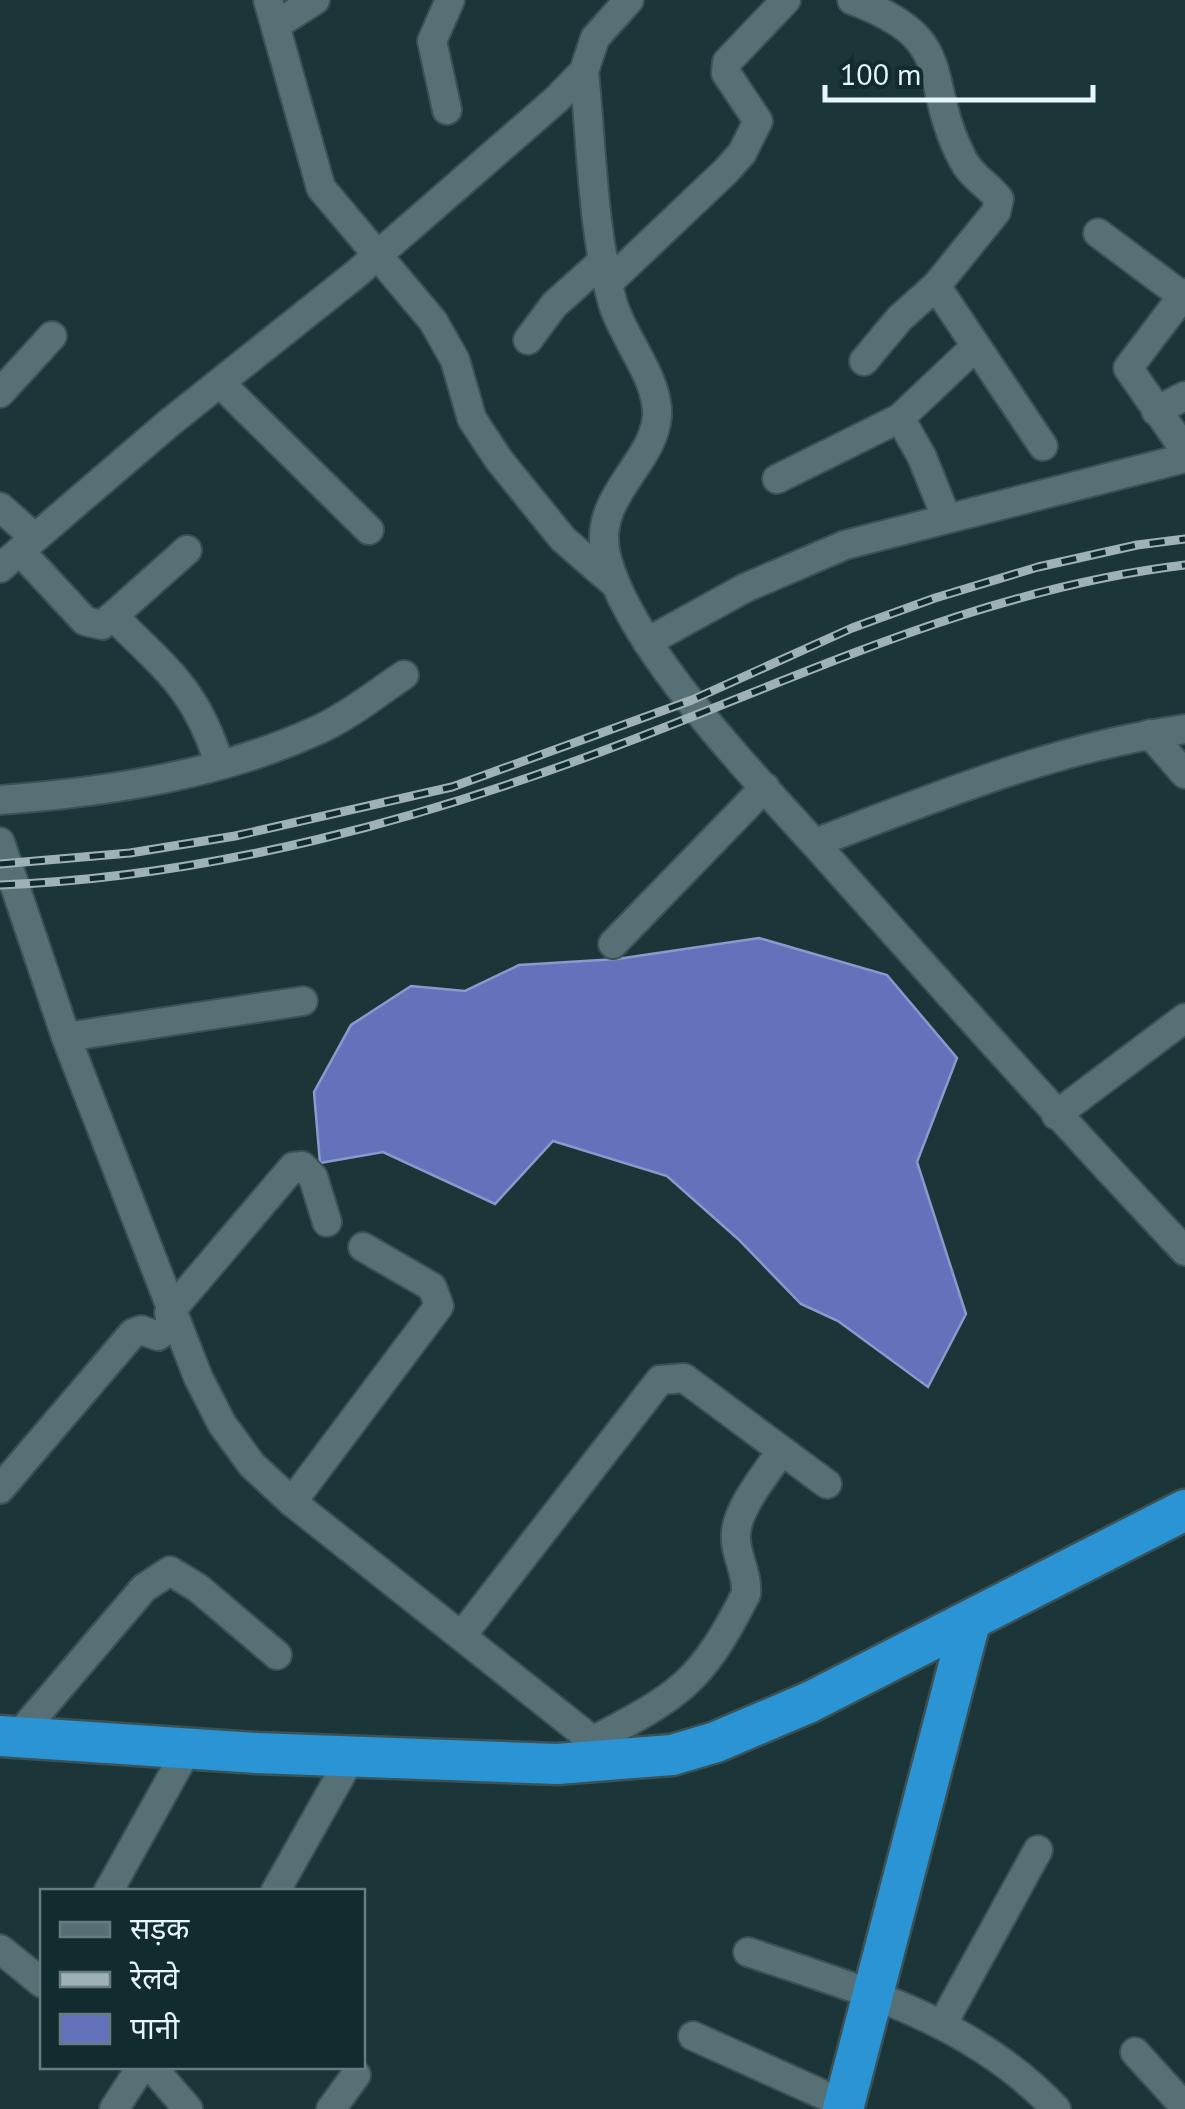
<svg xmlns="http://www.w3.org/2000/svg" width="1185" height="2109" font-family="'PT Sans','Noto Sans Devanagari',sans-serif">
  <rect width="100%" height="100%" fill="#1c3539"/>
  <path fill="#6272bb" stroke="#8a9acd" stroke-width="2.5" d="M759 938 887 975 957 1058 917 1162 966 1314 928 1387 838 1321 801 1304 738 1239 667 1176 553 1141 495 1204 383 1152 320 1163 314 1092 351 1025 411 986 465 991 519 965 617 959Z"/>
  <g fill="none" stroke-linecap="round" stroke-linejoin="round">
    <defs>
      <g id="minor">
        <path d="M268 0 321 188 433 321 455 360 472 419 499 460 563 539 615 584"/>
        <path d="M852 0C961 40 920 78 963 160 971 176 988 185 999 199L996 212 936 286 1043 446"/>
        <path d="M276 25 315 0"/>
        <path d="M584 71C592 148 592 230 613 304 624 340 659 379 657 416 654 464 592 497 606 555 629 651 766 788 833 864 949 994 1065 1124 1185 1251"/>
        <path d="M447 110 432 41 450 0"/>
        <path d="M1098 233 1185 298"/>
        <path d="M608 283 726 171 742 153 758 121 726 73 727 62 786 0"/>
        <path d="M1185 293 1128 368 1185 450"/>
        <path d="M528 340 554 305 604 260"/>
        <path d="M864 361 900 318 936 286"/>
        <path d="M220 383 369 530"/>
        <path d="M0 393 52 336"/>
        <path d="M1156 411 1185 396"/>
        <path d="M900 418 922 457 946 517"/>
        <path d="M777 479 900 418 974 348"/>
        <path d="M0 507 35 538"/>
        <path d="M20 551 85 621 102 625 113 616C166 669 196 689 219 763"/>
        <path d="M0 568 169 423 356 274 557 99 584 71 595 38 629 0"/>
        <path d="M113 616 187 550"/>
        <path d="M647 642 745 588 845 545 1185 458"/>
        <path d="M1150 734 1185 774"/>
        <path d="M0 800C108 792 220 775 320 729 350 715 377 693 404 675"/>
        <path d="M0 842 66 1037 198 1377 222 1424 252 1465 292 1502 621 1763"/>
        <path d="M815 843C936 797 1056 747 1185 729"/>
        <path d="M613 944 765 787"/>
        <path d="M66 1037 303 1001"/>
        <path d="M1056 1115 1185 1018"/>
        <path d="M169 1313 293 1167 302 1166 313 1177 327 1222"/>
        <path d="M0 1489 133 1333 141 1330 158 1336 174 1323"/>
        <path d="M292 1502 439 1306 432 1287 363 1247"/>
        <path d="M463 1634 660 1380 684 1378 827 1484"/>
        <path d="M17 1737 144 1588 170 1571 198 1588 277 1655"/>
        <path d="M594 1740C680 1695 701 1683 746 1594 748 1572 734 1554 736 1533 738 1506 767 1473 781 1451"/>
        <path d="M108 1892 188 1748"/>
        <path d="M275 1892 351 1757"/>
        <path d="M0 1949 42 1983"/>
        <path d="M748 1952C861 1990 972 2020 1056 2109"/>
        <path d="M943 2023 1038 1850"/>
        <path d="M693 2036 844 2104"/>
        <path d="M1135 2052 1185 2107"/>
        <path d="M151 2066 188 2109"/>
        <path d="M114 2109 142 2066"/>
        <path d="M331 2109 356 2075"/>
      </g>
      <g id="highway">
        <path d="M0 1736 257 1753 557 1764 672 1755 716 1742 810 1702 1185 1510"/>
        <path d="M843 2109 970 1622"/>
      </g>
    </defs>
    <use href="#minor" stroke="#3a5155" stroke-width="32"/>
    <use href="#highway" stroke="#3a5155" stroke-width="45"/>
    <use href="#minor" stroke="#567075" stroke-width="28"/>
    <use href="#highway" stroke="#2a94d5" stroke-width="40"/>
    <defs>
      <g id="rail">
        <path d="M0 864 130 853 235 836 452 787 692 700 852 628 935 598 1038 567 1137 545 1185 539"/>
        <path d="M0 885C214 877 425 819 624 743 812 672 983 589 1185 565"/>
      </g>
    </defs>
    <use href="#rail" stroke="#9eb1b4" stroke-width="9"/>
    <use href="#rail" stroke="#122b2f" stroke-width="5" stroke-dasharray="15" stroke-linecap="butt"/>
  </g>
  <rect x="40" y="1889" width="325" height="180" fill="#122b2f" stroke="#677c7f" stroke-width="2.5"/>
  <rect x="60" y="1922" width="50" height="15" fill="#567075" stroke="#677c7f" stroke-width="2.5"/>
  <text x="130" y="1939" font-size="30" fill="#e7f6f8">सड़क</text>
  <rect x="60" y="1972" width="50" height="15" fill="#9eb1b4" stroke="#677c7f" stroke-width="2.5"/>
  <text x="130" y="1989" font-size="30" fill="#e7f6f8">रेलवे</text>
  <rect x="60" y="2014" width="50" height="30" fill="#6272bb" stroke="#677c7f" stroke-width="2.5"/>
  <text x="130" y="2039" font-size="30" fill="#e7f6f8">पानी</text>
  <path d="M825 85v15h268v-15" fill="none" stroke="#e7f6f8" stroke-width="5"/>
  <text x="840" y="85" font-size="30" fill="#e7f6f8" stroke="#122b2f" stroke-width="8" paint-order="stroke">100 m</text>
</svg>
